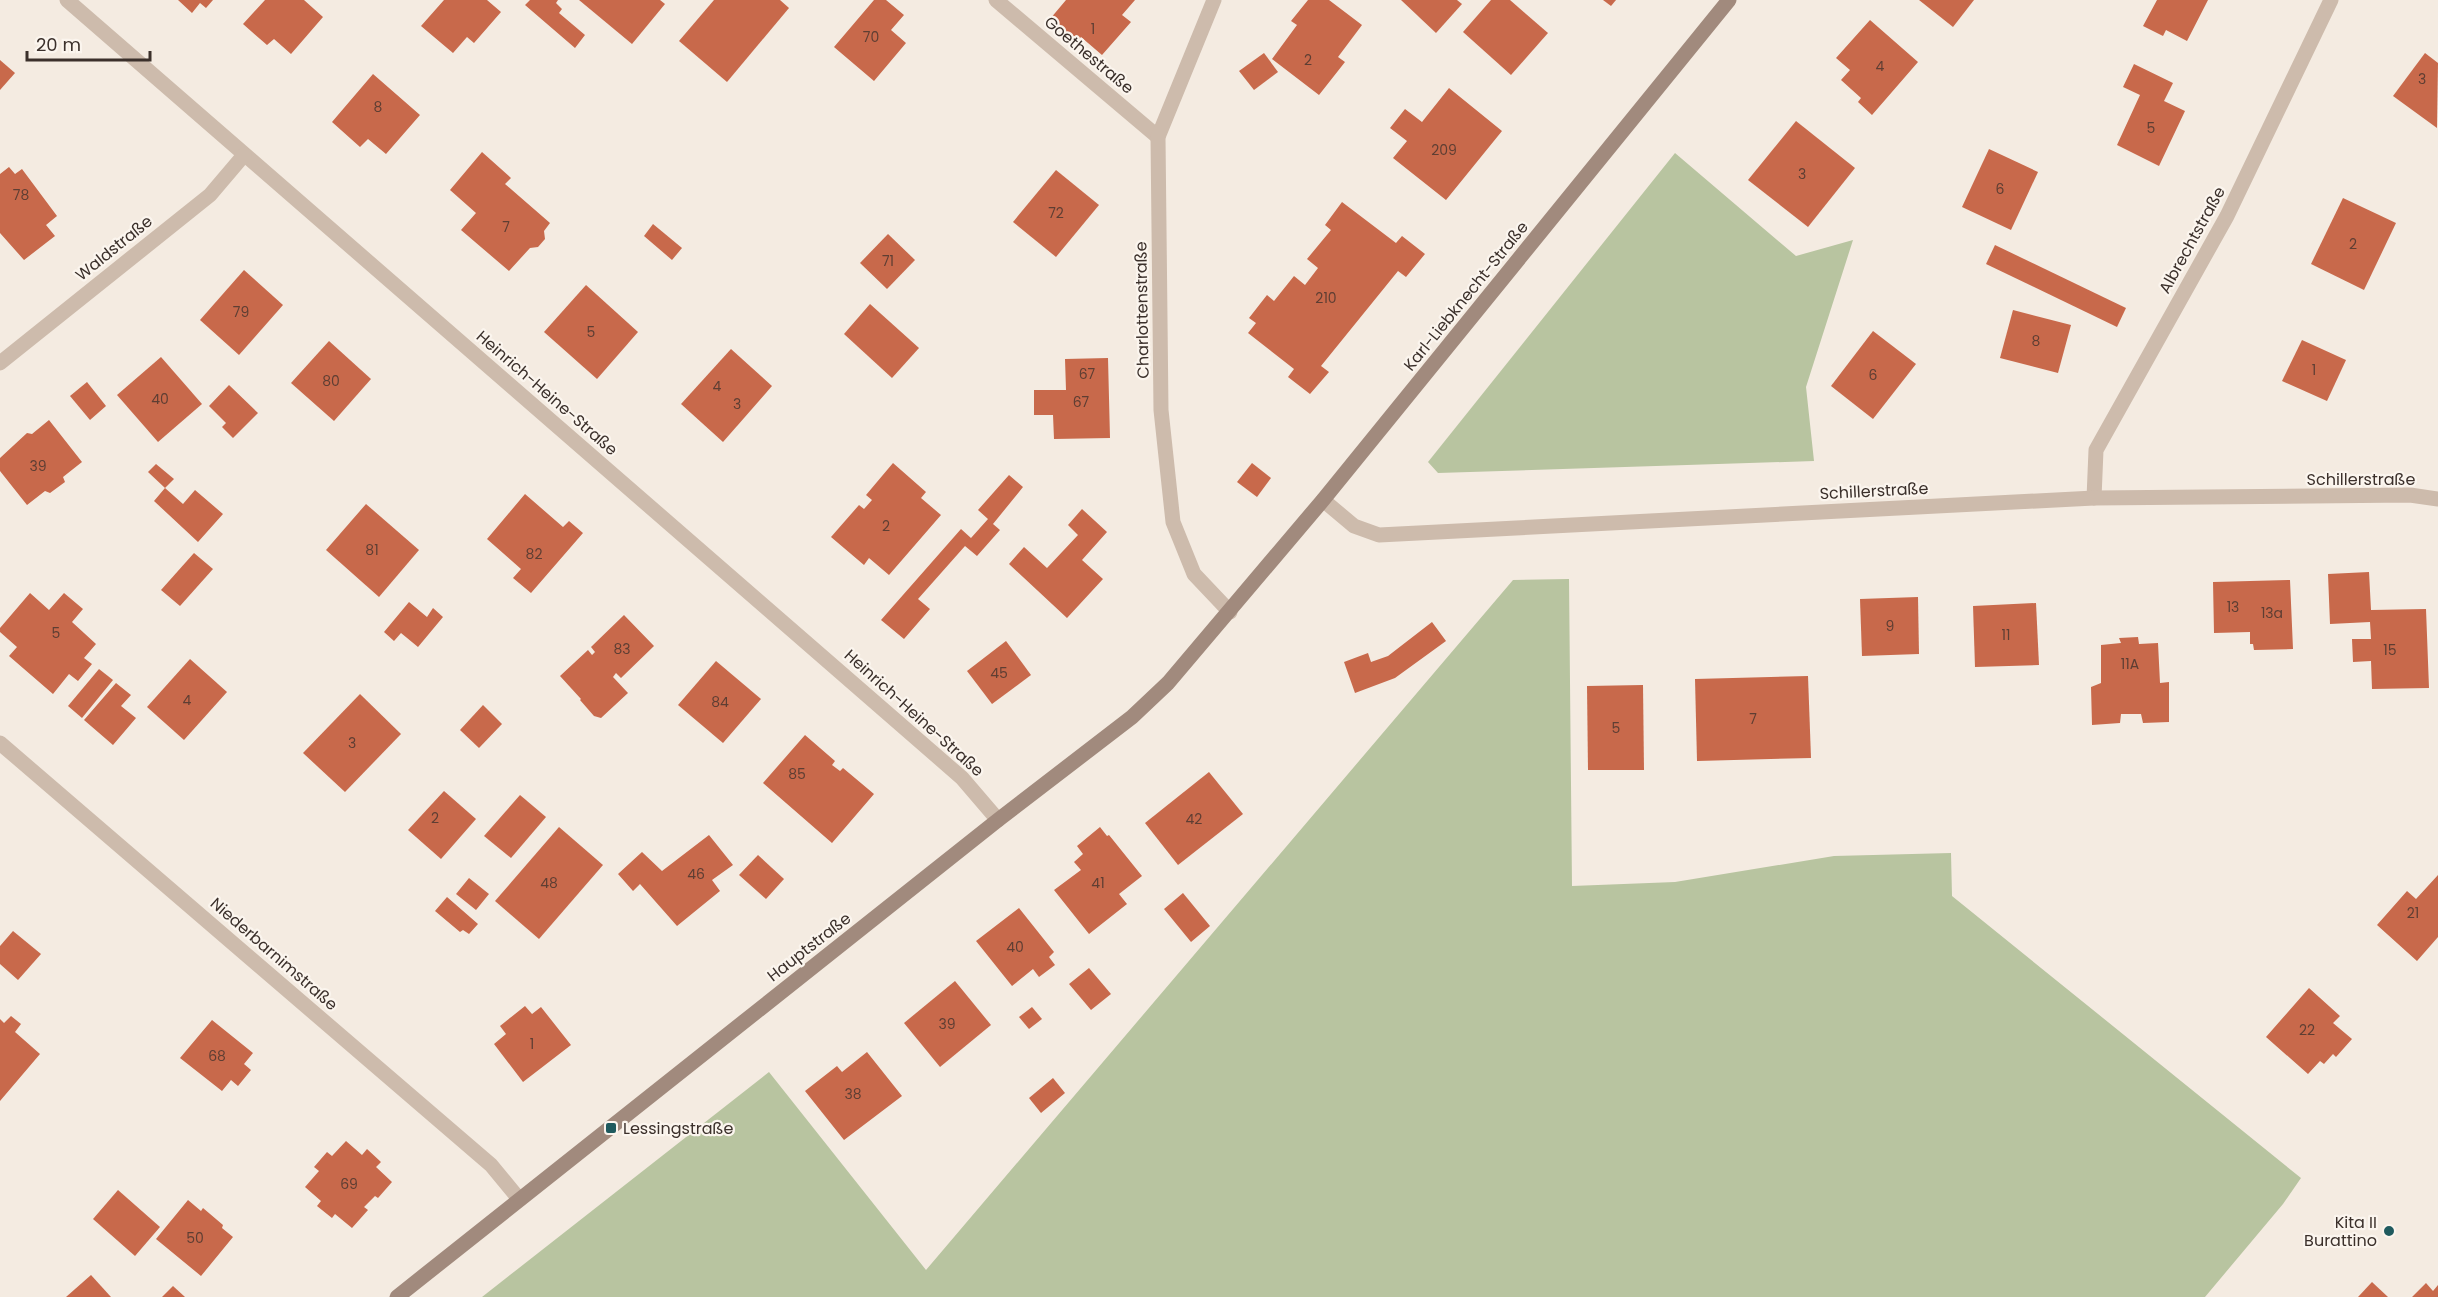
<svg xmlns="http://www.w3.org/2000/svg" width="2438" height="1297" font-family="Poppins,sans-serif">
  <rect width="100%" height="100%" fill="#f4ebe1"/>
  <g fill="#b8c4a0">
    <path d="M1675 153 1796 256 1853 240 1806 387 1814 461 1438 473 1428 462Z"/>
    <path d="M1569 579 1572 886 1675 882 1834 856 1951 853 1952 896 2301 1178 2283 1204 2205 1297H482L769 1072 926 1270 1513 580Z"/>
  </g>
  <g fill="#c8694b">
    <path d="M178 0H213L206 8 200 3 192 13Z"/>
    <path d="M265 0H304L323 17 291 54 274 39 267 45 243 24Z"/>
    <path d="M444 0H487L501 12 474 43 467 37 453 53 421 26Z"/>
    <path d="M530 0H558L556 3 562 9 559 13 585 35 575 48 525 5Z"/>
    <path d="M579 0H660L665 4 632 44Z"/>
    <path d="M714 0H780L789 8 727 82 679 41Z"/>
    <path d="M874 0H886L904 15 891 30 906 43 874 81 834 47Z"/>
    <path d="M1066 0H1135L1122 15 1131 22 1102 55 1081 37 1077 42 1050 19Z"/>
    <path d="M1308 0H1329L1362 25 1338 57 1345 62 1319 95 1272 59 1297 25 1291 21Z"/>
    <path d="M1401 0H1457L1462 4 1436 33Z"/>
    <path d="M1491 0H1510L1548 33 1511 75 1463 32Z"/>
    <path d="M1603 0H1616L1611 6Z"/>
    <path d="M1919 0H1974L1953 27Z"/>
    <path d="M2157 0H2208L2187 41 2166 30 2163 36 2143 26Z"/>
    <path d="M1870 20 1918 62 1872 115 1858 102 1861 98 1841 80 1850 70 1836 58Z"/>
    <path d="M1264 53 1278 72 1254 90 1239 71Z"/>
    <path d="M2425 53 2438 63 2437 128 2393 96Z"/>
    <path d="M0 60 15 73 0 90Z"/>
    <path d="M2134 64 2173 83 2164 101 2185 111 2159 166 2117 145 2140 95 2123 87Z"/>
    <path d="M373 74 420 115 386 154 368 139 360 147 332 122Z"/>
    <path d="M1449 88 1502 131 1446 200 1393 158 1407 141 1390 128 1405 109 1422 122Z"/>
    <path d="M1796 121 1855 168 1808 227 1748 180Z"/>
    <path d="M1989 149 2038 172 2011 230 1962 207Z"/>
    <path d="M482 152 511 178 505 184 550 223 544 231 545 239 538 247 530 248 509 271 461 230 476 213 450 190Z"/>
    <path d="M9 167 15 174 22 169 57 216 46 225 55 236 24 260 0 233V174Z"/>
    <path d="M1056 170 1099 205 1056 257 1013 222Z"/>
    <path d="M2343 198 2396 223 2364 290 2311 264Z"/>
    <path d="M1342 202 1396 243 1402 236 1425 254 1406 277 1398 271 1321 366 1329 372 1310 394 1288 377 1294 369 1248 333 1256 323 1249 318 1267 295 1274 301 1294 276 1305 285 1318 268 1307 259 1331 230 1325 225Z"/>
    <path d="M653 224 682 248 672 260 644 236Z"/>
    <path d="M888 234 915 260 887 289 860 263Z"/>
    <path d="M1995 245 2126 308 2117 327 1986 264Z"/>
    <path d="M244 270 283 305 239 355 200 320Z"/>
    <path d="M586 285 638 332 597 379 544 332Z"/>
    <path d="M870 304 919 348 892 378 844 334Z"/>
    <path d="M2013 310 2071 325 2058 373 2000 358Z"/>
    <path d="M1873 331 1916 364 1873 419 1831 386Z"/>
    <path d="M2302 340 2346 360 2327 401 2282 381Z"/>
    <path d="M329 341 371 379 334 421 291 383Z"/>
    <path d="M731 349 772 386 723 442 681 404Z"/>
    <path d="M161 357 202 404 158 442 117 395Z"/>
    <path d="M1108 358 1110 438 1054 439 1053 415H1034V390H1066L1065 359Z"/>
    <path d="M87 382 106 406 90 420 70 396Z"/>
    <path d="M229 385 258 413 233 438 222 427 226 423 209 406Z"/>
    <path d="M49 420 82 462 63 477 65 482 50 493 45 491 27 505 0 471V458L27 433 32 434Z"/>
    <path d="M893 463 926 492 921 498 941 515 889 575 869 558 864 565 831 537 859 505 864 509 872 500 866 495Z"/>
    <path d="M1252 463 1271 478 1257 497 1237 482Z"/>
    <path d="M156 464 174 479 165 488 148 472Z"/>
    <path d="M1009 475 1023 487 993 524 1000 530 977 556 965 546 918 599 930 609 904 639 881 620 961 529 971 538 988 519 978 510Z"/>
    <path d="M165 488 183 504 195 490 223 514 198 542 154 501Z"/>
    <path d="M525 494 563 527 569 521 583 533 531 593 513 578 521 569 487 539Z"/>
    <path d="M366 504 419 550 379 597 326 550Z"/>
    <path d="M1082 509 1107 532 1082 560 1103 579 1067 618 1009 564 1024 547 1047 568 1078 535 1068 525Z"/>
    <path d="M194 553 213 569 180 606 161 590Z"/>
    <path d="M2369 572 2371 610 2426 609 2429 688 2372 689 2371 661 2353 662 2352 639H2371L2370 622 2330 624 2328 574Z"/>
    <path d="M2290 580 2293 649 2254 650 2253 644H2250V632L2214 633 2213 582Z"/>
    <path d="M30 593 49 610 64 593 83 609 72 622 96 644 84 658 92 664 78 681 69 674 53 694 9 656 17 647 0 632V628Z"/>
    <path d="M1918 597 1919 654 1862 656 1860 599Z"/>
    <path d="M409 602 427 617 433 608 443 617 418 647 401 633 394 641 384 632Z"/>
    <path d="M2036 603 2039 665 1975 667 1973 606Z"/>
    <path d="M624 615 654 646 621 678 616 673 613 677 628 693 601 718 594 716 580 700 581 699 560 676 588 650 592 655 595 652 591 647Z"/>
    <path d="M1432 622 1446 641 1395 678 1355 693 1344 662 1368 653 1371 662 1388 656Z"/>
    <path d="M2138 637 2139 644 2158 643 2160 683 2169 682V722L2143 723 2141 714H2121L2120 723 2092 725 2091 687 2101 683V645L2121 643 2119 638Z"/>
    <path d="M1006 641 1031 675 992 704 967 671Z"/>
    <path d="M190 659 227 692 184 740 147 707Z"/>
    <path d="M716 661 761 699 723 743 678 705Z"/>
    <path d="M99 669 113 680 82 718 68 706Z"/>
    <path d="M1808 676 1811 758 1697 761 1695 679Z"/>
    <path d="M116 683 131 695 121 706 136 718 113 745 84 720Z"/>
    <path d="M1643 685 1644 770H1588L1587 686Z"/>
    <path d="M360 694 401 734 345 792 303 753Z"/>
    <path d="M483 705 502 724 479 748 460 730Z"/>
    <path d="M805 735 835 761 832 765 840 771 843 768 874 794 832 843 763 783Z"/>
    <path d="M1209 772 1243 814 1178 865 1145 823Z"/>
    <path d="M444 791 476 819 441 859 408 830Z"/>
    <path d="M520 795 546 817 511 858 484 836Z"/>
    <path d="M559 827 603 865 539 939 495 901Z"/>
    <path d="M1100 827 1107 836 1109 835 1142 876 1119 894 1127 904 1089 934 1054 890 1081 870 1074 862 1083 854 1077 846Z"/>
    <path d="M709 835 733 865 712 880 720 891 677 926 640 884 633 891 618 874 642 852 662 871Z"/>
    <path d="M758 855 784 879 766 899 739 875Z"/>
    <path d="M2438 875V937L2417 961 2377 925 2407 891 2416 899Z"/>
    <path d="M469 878 489 894 476 910 456 894Z"/>
    <path d="M1183 893 1210 926 1191 942 1164 909Z"/>
    <path d="M447 897 478 924 469 934 463 930 460 932 435 911Z"/>
    <path d="M1019 908 1054 952 1049 957 1055 965 1039 977 1033 969 1012 986 976 941Z"/>
    <path d="M13 931 41 954 18 980 0 964V946Z"/>
    <path d="M1089 968 1111 994 1091 1010 1069 984Z"/>
    <path d="M955 981 991 1025 940 1067 904 1023Z"/>
    <path d="M2309 988 2340 1016 2333 1023 2352 1039 2336 1057 2333 1054 2324 1064 2320 1061 2308 1074 2266 1037Z"/>
    <path d="M525 1006 532 1014 541 1007 571 1045 523 1082 494 1044 506 1034 500 1026Z"/>
    <path d="M1032 1007 1042 1019 1029 1029 1019 1017Z"/>
    <path d="M11 1016 21 1024 15 1032 40 1054 0 1101V1019L4 1023Z"/>
    <path d="M212 1020 253 1053 244 1064 251 1070 238 1086 231 1080 222 1091 180 1058Z"/>
    <path d="M867 1052 902 1096 844 1140 805 1091 837 1066 842 1072Z"/>
    <path d="M1053 1078 1065 1093 1041 1113 1029 1098Z"/>
    <path d="M346 1141 362 1155 367 1149 381 1162 376 1167 392 1182 378 1198 375 1196 364 1207 368 1210 352 1228 335 1214 332 1218 317 1206 321 1201 305 1187 319 1171 314 1167 327 1152 332 1156Z"/>
    <path d="M118 1190 160 1227 135 1256 93 1219Z"/>
    <path d="M188 1200 201 1211 203 1208 223 1225 222 1228 233 1237 201 1276 156 1239Z"/>
    <path d="M91 1275 111 1297H66Z"/>
    <path d="M2372 1282 2388 1297H2358Z"/>
    <path d="M2426 1283 2433 1291 2438 1285V1297H2412Z"/>
    <path d="M173 1286 185 1297H162Z"/>
  </g>
  <g fill="none" stroke-linecap="round" stroke-linejoin="round">
    <g stroke="#cdbbac" stroke-width="15">
      <path d="M67 0 962 778 998 820"/>
      <path d="M996 0 1158 137"/>
      <path d="M1214 0 1158 137 1161 410 1173 522 1194 574 1230 612"/>
      <path d="M0 363 210 195 244 155"/>
      <path d="M2094 498 2096 450 2227 216 2331 0"/>
      <path d="M1323 500 1354 526 1379 535 2094 498 2410 495 2438 499"/>
      <path d="M0 743 491 1165 519 1199"/>
    </g>
    <path stroke="#a18a7d" stroke-width="15" d="M397 1297 998 820 1132 717 1168 683 1323 500 1729 0"/>
  </g>
  <g fill="#1f5a5e" stroke="#fbf5ee" stroke-width="2">
    <rect x="605" y="1122" width="12" height="12" rx="3"/>
    <circle cx="2389" cy="1231" r="6"/>
  </g>
  <g text-anchor="middle" dominant-baseline="central" stroke-width="4.5" stroke-linejoin="round" paint-order="stroke">
    <g font-size="14" fill="#5e3e33">
      <text x="1093" y="29">1</text>
      <text x="871" y="37">70</text>
      <text x="1308" y="60">2</text>
      <text x="1880" y="66">4</text>
      <text x="2422" y="79">3</text>
      <text x="378" y="107">8</text>
      <text x="2151" y="128">5</text>
      <text x="1444" y="150">209</text>
      <text x="1802" y="174">3</text>
      <text x="2000" y="189">6</text>
      <text x="21" y="195">78</text>
      <text x="1056" y="213">72</text>
      <text x="506" y="227">7</text>
      <text x="2353" y="244">2</text>
      <text x="888" y="261">71</text>
      <text x="1326" y="298">210</text>
      <text x="241" y="312">79</text>
      <text x="591" y="332">5</text>
      <text x="2036" y="341">8</text>
      <text x="2314" y="370">1</text>
      <text x="1087" y="374">67</text>
      <text x="1873" y="375">6</text>
      <text x="331" y="381">80</text>
      <text x="717" y="386">4</text>
      <text x="160" y="399">40</text>
      <text x="1081" y="402">67</text>
      <text x="737" y="404">3</text>
      <text x="38" y="466">39</text>
      <text x="886" y="526">2</text>
      <text x="372" y="550">81</text>
      <text x="534" y="554">82</text>
      <text x="2233" y="607">13</text>
      <text x="2272" y="613">13a</text>
      <text x="1890" y="626">9</text>
      <text x="56" y="633">5</text>
      <text x="2006" y="635">11</text>
      <text x="622" y="649">83</text>
      <text x="2390" y="650">15</text>
      <text x="2130" y="664">11A</text>
      <text x="999" y="673">45</text>
      <text x="187" y="700">4</text>
      <text x="720" y="702">84</text>
      <text x="1753" y="719">7</text>
      <text x="1616" y="728">5</text>
      <text x="352" y="743">3</text>
      <text x="797" y="774">85</text>
      <text x="435" y="818">2</text>
      <text x="1194" y="819">42</text>
      <text x="696" y="874">46</text>
      <text x="549" y="883">48</text>
      <text x="1098" y="883">41</text>
      <text x="2413" y="913">21</text>
      <text x="1015" y="947">40</text>
      <text x="947" y="1024">39</text>
      <text x="2307" y="1030">22</text>
      <text x="532" y="1044">1</text>
      <text x="217" y="1056">68</text>
      <text x="853" y="1094">38</text>
      <text x="349" y="1184">69</text>
      <text x="195" y="1238">50</text>
    </g>
    <g font-size="16" fill="#3b302b" stroke="#fbf5ee">
      <text transform="translate(1089 55) rotate(40)">Goethestraße</text>
      <text transform="translate(2192 240) rotate(-61)">Albrechtstraße</text>
      <text transform="translate(114 248) rotate(-39)">Waldstraße</text>
      <text transform="translate(1466 296) rotate(-51)">Karl-Liebknecht-Straße</text>
      <text transform="translate(1142 310) rotate(-91)">Charlottenstraße</text>
      <text transform="translate(547 393) rotate(41)">Heinrich-Heine-Straße</text>
      <text x="2361" y="479">Schillerstraße</text>
      <text transform="translate(1874 491) rotate(-3)">Schillerstraße</text>
      <text transform="translate(914 713) rotate(42)">Heinrich-Heine-Straße</text>
      <text transform="translate(809 947) rotate(-38)">Hauptstraße</text>
      <text transform="translate(274 954) rotate(41)">Niederbarnimstraße</text>
    </g>
    <g font-size="16" fill="#3b302b" stroke="#fbf5ee" text-anchor="start">
      <text x="623" y="1128">Lessingstraße</text>
      <text x="2377" y="1222" text-anchor="end">Kita II<tspan x="2377" dy="18">Burattino</tspan></text>
    </g>
  </g>
  <path d="M27 51v9h123v-9" fill="none" stroke="#3b302b" stroke-width="3"/>
  <text x="36" y="51" font-size="18" fill="#3b302b" stroke="#fbf5ee" stroke-width="4.5" paint-order="stroke">20 m</text>
</svg>
